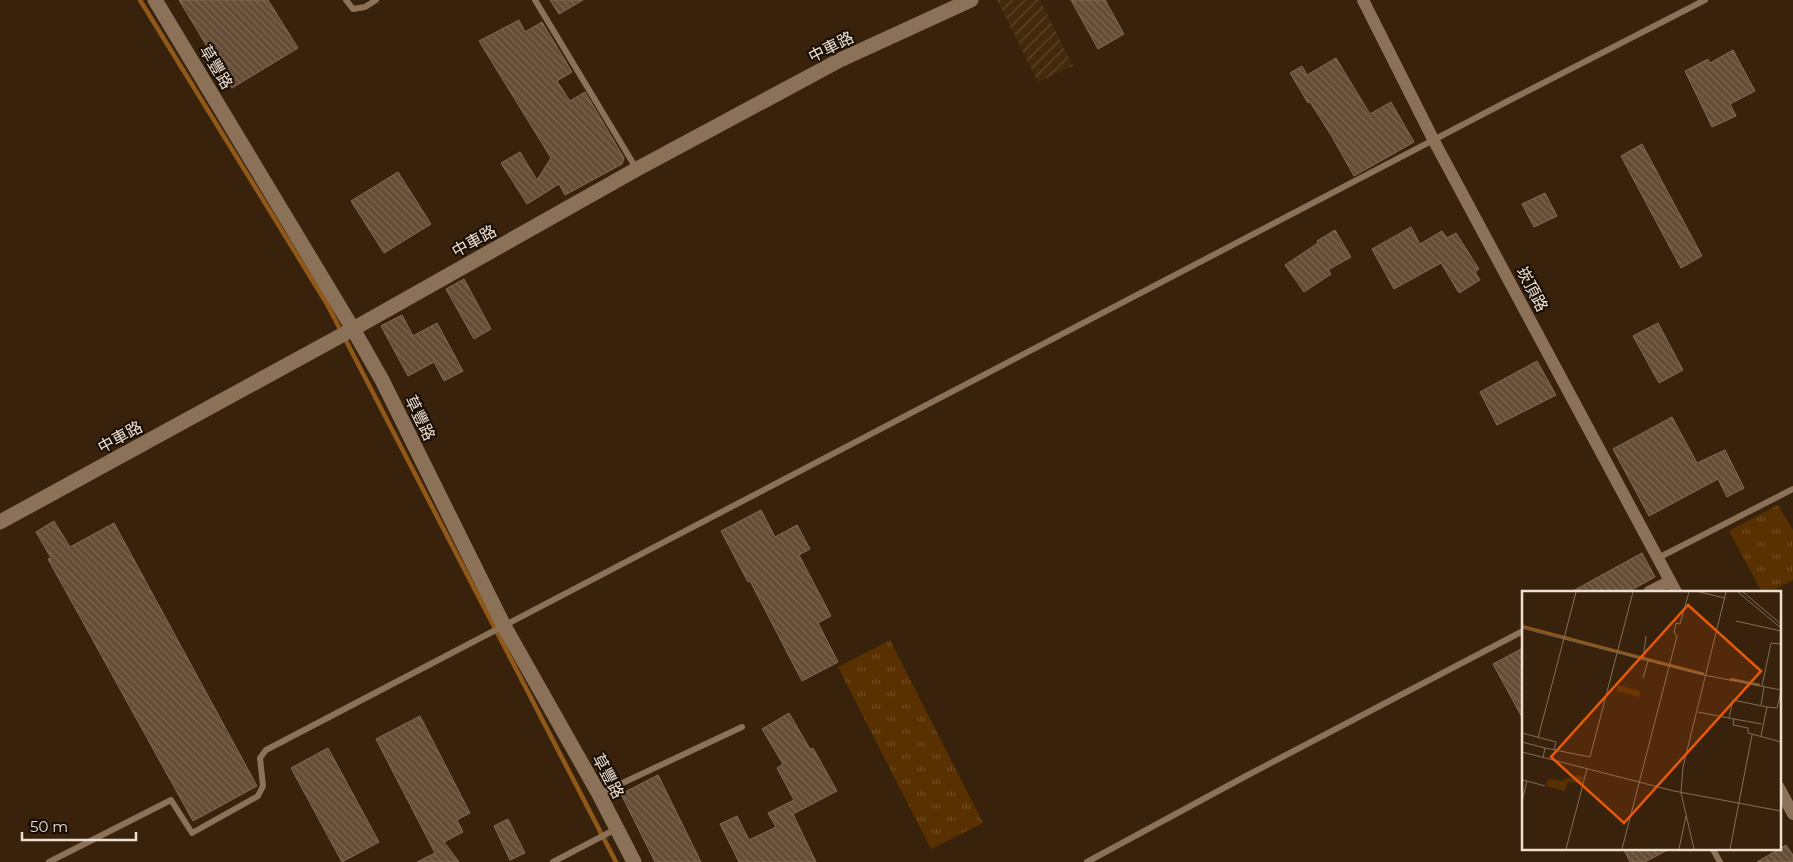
<svg xmlns="http://www.w3.org/2000/svg" width="1793" height="862" font-family="Montserrat,'Noto Sans TC',sans-serif">
  <defs>
    <pattern id="industrial-furrows" width="10" height="10" patternUnits="userSpaceOnUse" patternTransform="scale(1.25)"><rect width="10" height="10" fill="#44290b"/><path d="M-1 1l2-2M0 10L10 0M9 11l2-2" fill="none" stroke="#5f482e"/></pattern>
    <pattern id="grass-tufts" width="24" height="20" patternUnits="userSpaceOnUse" patternTransform="scale(1.25)"><rect width="24" height="20" fill="#593100"/><path d="M3 7l-1-3M5 7V3M7 7l1-3M15 17l-1-3M17 17v-4M19 17l1-3" fill="none" stroke="#714e24"/></pattern>
    <pattern id="building-back-hatch" width="6" height="6" patternUnits="userSpaceOnUse" patternTransform="scale(1.25)"><rect width="6" height="6" fill="#654c35"/><path d="M-1 5l2 2M0 0l6 6M5-1l2 2" fill="none" stroke="#7b6551"/></pattern>
  </defs>
  <rect width="100%" height="100%" fill="#38220b"/>
  <path fill="url(#industrial-furrows)" d="M997 0H1040L1073 66 1038 82Z"/>
  <g fill="url(#grass-tufts)">
    <path d="M1778 505 1793 530V580L1770 592H1762L1729 531Z"/>
    <path d="M890 640 983 823 931 849 838 667Z"/>
  </g>
  <g fill="none" stroke-linecap="round" stroke-linejoin="round">
    <path stroke="#905819" stroke-width="4.5" d="M140 0 327 304 616 862"/>
  </g>
  <g fill="url(#building-back-hatch)" stroke="#856a52">
    <path d="M179 0H268L298 48 232 88Z"/>
    <path d="M550 0H583L559 14Z"/>
    <path d="M1071 0H1105L1124 34 1098 49Z"/>
    <path d="M519 20 525 32 542 22 572 72 557 81 570 101 585 92 624 158 622 164 565 195 559 184 527 204 501 163 520 152 537 180 551 158 479 41Z"/>
    <path d="M1733 50 1755 91 1730 104 1736 116 1712 127 1685 71 1708 59 1710 63Z"/>
    <path d="M1336 58 1370 114 1391 102 1414 142 1354 176 1331 135 1310 102 1308 103 1290 73 1302 66 1307 75Z"/>
    <path d="M1642 144 1702 256 1681 268 1621 156Z"/>
    <path d="M398 172 431 224 384 253 351 201Z"/>
    <path d="M1545 193 1557 216 1534 227 1522 204Z"/>
    <path d="M1411 227 1420 244 1442 231 1447 238 1456 233 1479 269 1475 272 1480 280 1459 293 1441 263 1394 289 1372 249Z"/>
    <path d="M1335 230 1351 257 1328 270 1331 274 1304 292 1285 265 1318 243 1317 241Z"/>
    <path d="M464 279 491 329 474 339 446 289Z"/>
    <path d="M402 315 413 336 437 323 463 371 444 381 434 362 408 376 381 326Z"/>
    <path d="M1658 323 1683 370 1659 383 1633 336Z"/>
    <path d="M1537 361 1556 395 1497 425 1480 392Z"/>
    <path d="M1672 417 1697 463 1725 450 1744 488 1727 497 1718 479 1649 516 1613 449Z"/>
    <path d="M761 510 775 537 797 525 810 549 799 555 831 616 818 623 838 662 802 681 750 581 748 582 721 531Z"/>
    <path d="M54 521 70 547 114 523 257 786 193 821 48 559 51 558 36 532Z"/>
    <path d="M1642 553 1655 577 1628 592H1571Z"/>
    <path d="M1523 648V719L1493 664Z"/>
    <path d="M789 713 810 749 813 748 837 791 793 814 816 862H739L720 824 737 816 749 840 776 827 768 813 794 800 777 768 783 764 762 729Z"/>
    <path d="M420 716 470 813 457 820 463 832 444 842 459 862H417L435 853 376 739Z"/>
    <path d="M328 748 379 842 342 862 291 768Z"/>
    <path d="M658 775 701 862H655L621 794Z"/>
    <path d="M508 819 525 853 510 860 494 826Z"/>
    <path d="M1786 845 1793 855V862H1757Z"/>
    <path d="M1623 848H1671L1645 862H1630Z"/>
  </g>
  <g fill="none" stroke-linecap="round" stroke-linejoin="round">
    <g stroke="#8c7159" stroke-width="6">
      <path d="M346 0 353 9 365 7 376 0"/>
      <path d="M535 0 636 168"/>
      <path d="M1658 558 1793 489"/>
      <path d="M599 794 742 727"/>
      <path d="M1712 848 1720 862"/>
      <path d="M49 862 171 800 192 833 258 796 263 786 260 758 266 750 1510 100 1705 0"/>
      <path d="M553 862 616 829"/>
      <path d="M1087 862 1246 776 1523 631"/>
    </g>
    <g stroke="#8c7159" stroke-width="12">
      <path d="M1363 0 1434 141 1676 592"/>
      <path d="M1649 592 1670 581"/>
      <path d="M1779 788 1793 814"/>
    </g>
    <g stroke="#8c7159" stroke-width="15">
      <path d="M155 0 353 329 382 380 504 626 599 794 634 862"/>
      <path d="M0 522 353 329 637 169 840 60 971 0"/>
    </g>
  </g>
  <g text-anchor="middle" dominant-baseline="central" stroke-width="4" stroke-linejoin="round" paint-order="stroke">
    <g font-size="16" fill="#eedfd1" stroke="#180e05">
      <text transform="translate(831 47) rotate(-27)">中車路</text>
      <text transform="translate(216 67) rotate(59)">草豐路</text>
      <text transform="translate(474 241) rotate(-29)">中車路</text>
      <text transform="translate(1532 289) rotate(62)">崁頂路</text>
      <text transform="translate(420 418) rotate(64)">草豐路</text>
      <text transform="translate(120 437) rotate(-29)">中車路</text>
      <text transform="translate(608 776) rotate(62)">草豐路</text>
    </g>
  </g>
  <g transform="translate(1522 591)">
    <rect width="259" height="259" fill="#38220b"/>
    <path d="M96 94 118 100 117 106 94 100ZM54 184 62 186 60 192 46 191 43 200 24 195 26 188 41 190 43 187 52 188Z" fill="#593100"/>
    <path fill="none" stroke="#905819" stroke-width="2.5" d="M0 35 182 83M208 88 238 94"/>
    <path fill="none" stroke="#816e5a" stroke-width="1" d="M177 1 203 7M216 1 259 37M221 1 259 33M214 30 259 40M0 37 177 83 259 99M121 69 124 45M121 87 126 70M240 95 249 52 259 53M239 114 242 96M245 116 255 117 259 101M176 121 212 128 211 134 226 137V142L259 151M207 127 211 109 245 116 239 145M212 128 240 133M0 142 34 151 32 159M16 147 54 1M0 151 23 157M0 161 152 200 259 220M21 167 23 157 68 166 111 1M0 189 5 190 0 211M5 190 23 195M44 258 65 178M100 258 155 45 152 41 154 32 158 33 167 1M157 258 164 225M172 258 159 202 161 176 204 1M208 258 230 144"/>
    <path fill="#e8590c" fill-opacity="0.15" stroke="#e8590c" stroke-width="2.5" d="M166 14 239 80 102 232 29 166Z"/>
    <rect width="259" height="259" fill="none" stroke="#eedfd1" stroke-width="2.5"/>
  </g>
  <path d="M22 832v8h114v-8" fill="none" stroke="#eedfd1" stroke-width="2.5"/>
  <text x="30" y="832" font-size="15" fill="#eedfd1" stroke="#180e05" stroke-width="4" paint-order="stroke">50 m</text>
</svg>
